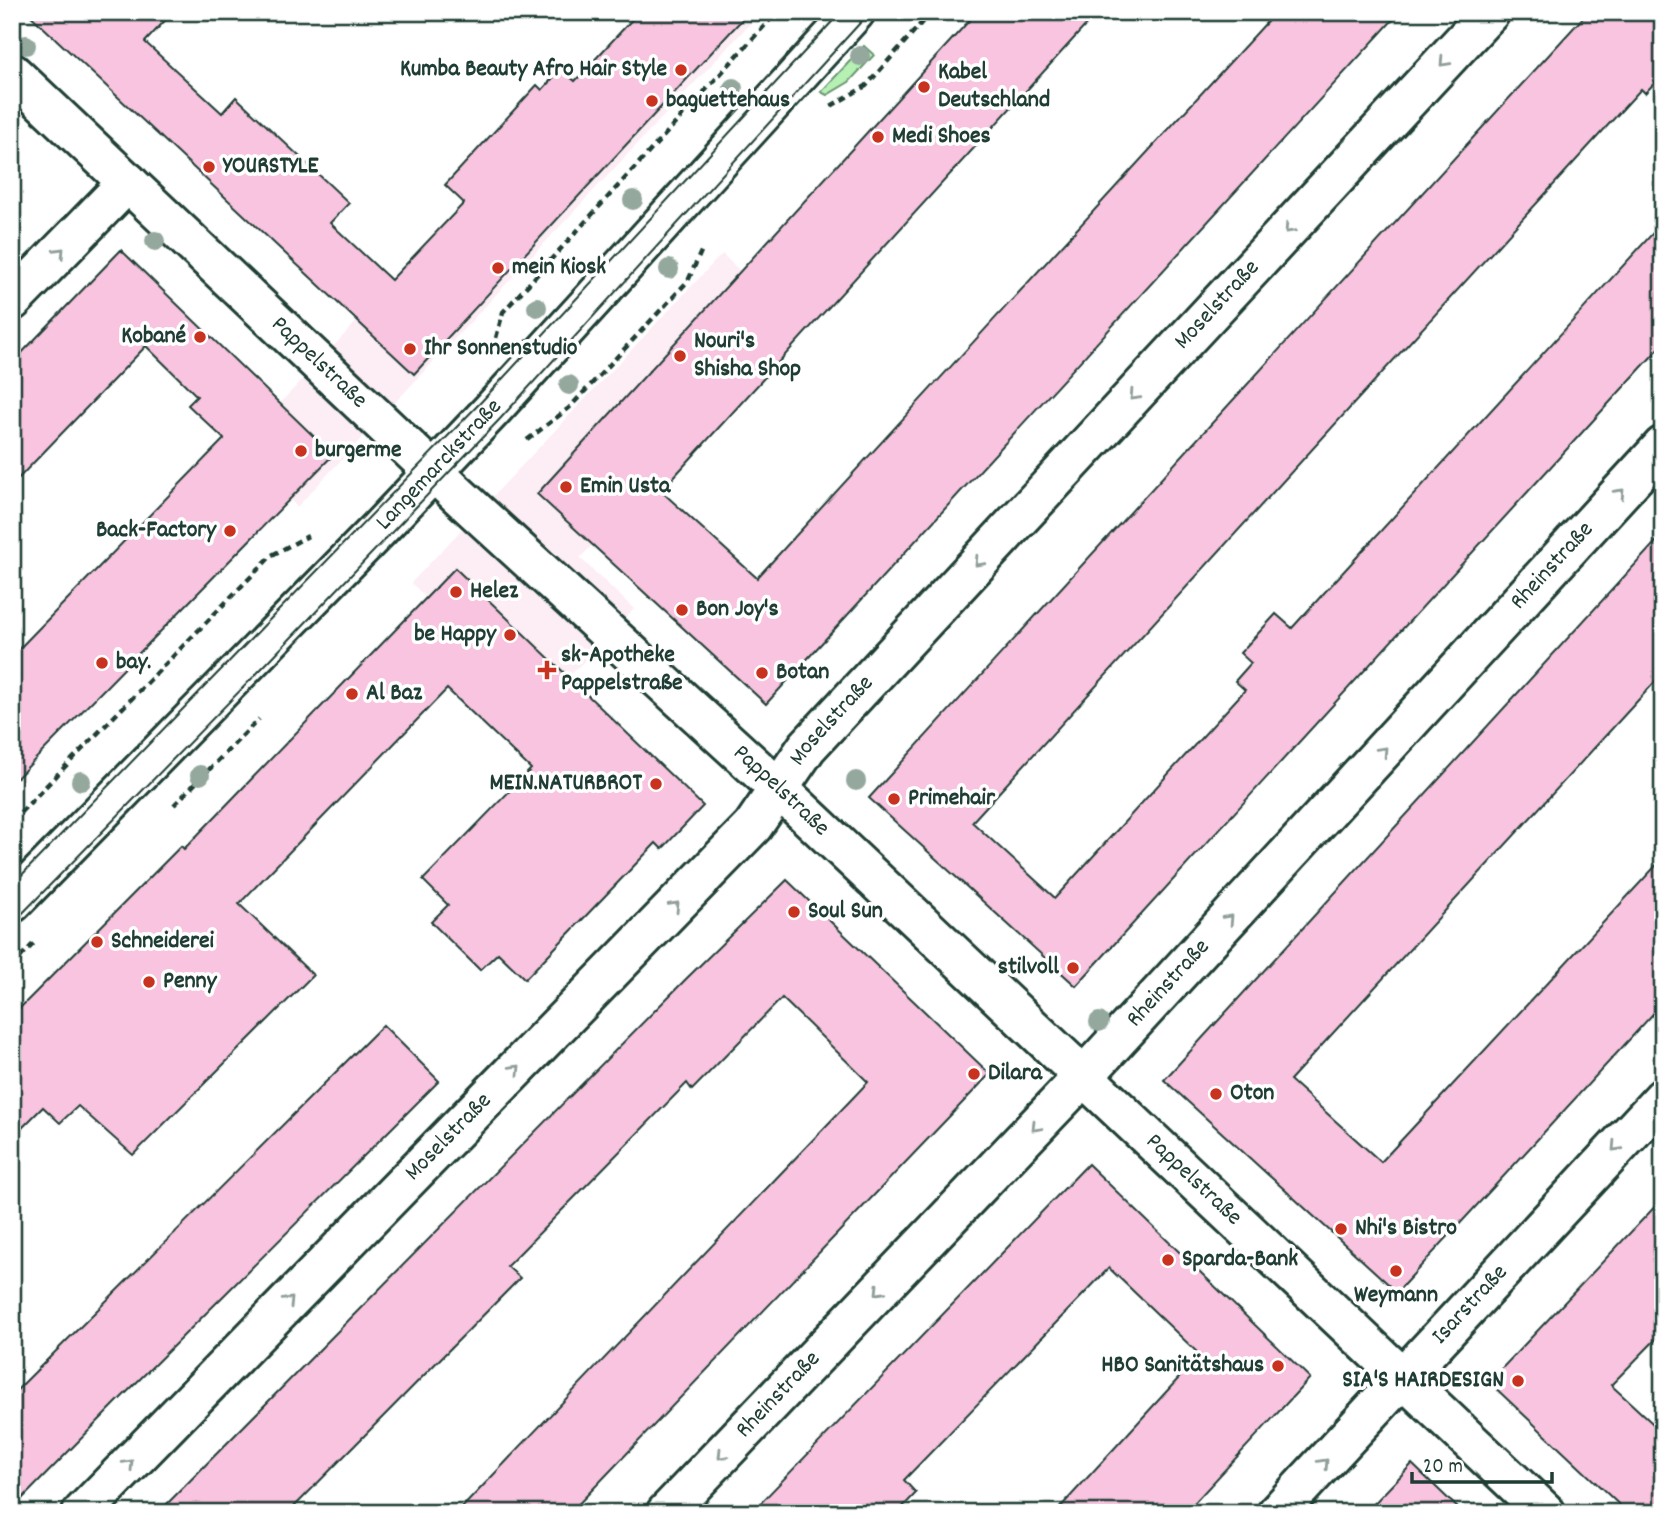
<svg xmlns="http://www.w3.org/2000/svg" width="1675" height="1525" font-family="Dekko,sans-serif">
  <rect width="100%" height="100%" fill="#fff"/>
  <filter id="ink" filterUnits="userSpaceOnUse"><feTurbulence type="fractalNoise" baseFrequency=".0143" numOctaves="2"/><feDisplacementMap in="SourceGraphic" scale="14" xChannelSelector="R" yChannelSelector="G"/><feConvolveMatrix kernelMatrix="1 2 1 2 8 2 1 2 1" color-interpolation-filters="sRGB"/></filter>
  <g filter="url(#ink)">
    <g fill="#fdedf5">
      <path d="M647 12H761L297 507 239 447Z"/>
      <path d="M722 254 800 327 580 558 634 609 541 706 411 583Z"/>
    </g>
    <path fill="#b6f0b3" stroke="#6a9674" stroke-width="2" d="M864 46 874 55 849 82 827 95 821 92Z"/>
    <g fill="#f9c4df" stroke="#1f3d34" stroke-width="2">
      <path d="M27 12H173L145 42 222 113 236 97 349 203 330 223 391 280 464 203 445 185 537 85 542 90 561 69 575 81 639 12H749L414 374Z"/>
      <path d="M977 12H1098L661 491 757 578 1276 12H1400L766 704 537 494Z"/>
      <path d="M1588 12H1647L1663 26V74L1645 93 1641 89 972 822 1055 898 1245 690 1235 681 1251 663 1240 653 1276 614 1292 628 1663 222V344L1076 986 869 798Z"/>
      <path d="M121 250 333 455 12 783V656L224 439 188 405 197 396 146 346 12 485V363Z"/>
      <path d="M1663 534V673L1290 1080 1381 1162 1663 858V1003L1397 1292 1164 1080Z"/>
      <path d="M455 568 703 806 662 849 656 843 525 979 498 953 480 970 431 922 448 905 423 880 531 769 447 689 239 904 313 975 133 1155 78 1106 60 1123 43 1107 12 1138V1016L181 846 184 849Z"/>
      <path d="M787 880 990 1074 570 1513H457L868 1082 782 998 692 1090 687 1083 507 1266 520 1278 288 1513H158L686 979Z"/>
      <path d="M383 1025 439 1081 117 1402 12 1509V1395Z"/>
      <path d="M1088 1164 1310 1378 1185 1513H1055L1200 1355 1109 1268 904 1480 916 1493 897 1513H751Z"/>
      <path d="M1663 1198V1332L1611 1385 1663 1433V1513H1628L1489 1382Z"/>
      <path d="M1412 1464 1463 1513H1365Z"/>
    </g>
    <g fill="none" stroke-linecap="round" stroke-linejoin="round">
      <defs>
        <g id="street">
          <path id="s1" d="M12 73 457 494 779 789 1546 1513"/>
          <path d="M12 301 128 182"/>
          <path id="s2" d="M82 1513 753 826 807 747 1490 12"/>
          <path id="s3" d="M666 1513 1083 1077 1663 446"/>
          <path id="s4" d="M1277 1513 1663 1098"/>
        </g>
        <g id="secondary">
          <path id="s5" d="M12 903 378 530 491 411 855 12"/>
        </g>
      </defs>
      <use href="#street" stroke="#1f3d34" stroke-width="44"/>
      <use href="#secondary" stroke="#1f3d34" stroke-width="44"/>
      <g stroke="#1f3d34" stroke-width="4.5" stroke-dasharray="7 5" stroke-linecap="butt">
        <path d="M831 106 866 86 931 12"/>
        <path d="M496 338 503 312 777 12"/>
        <path d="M527 440 569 408 688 281 703 247"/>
        <path d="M174 805 259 719"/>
        <path d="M12 821 272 555 308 536"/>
        <path d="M12 966 36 941"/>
      </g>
      <use href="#street" stroke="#fff" stroke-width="38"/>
      <use href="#secondary" stroke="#fff" stroke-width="38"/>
      <g stroke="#1f3d34" stroke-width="2">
        <path d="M12 885 481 402 841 12"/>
        <path d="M12 924 267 663 500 419 870 12"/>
      </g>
    </g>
    <g fill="#94a89d">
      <circle cx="26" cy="45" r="10"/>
      <circle cx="860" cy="56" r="10"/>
      <circle cx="733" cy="88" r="10"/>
      <circle cx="633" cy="200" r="10"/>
      <circle cx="155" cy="241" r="10"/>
      <circle cx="669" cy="269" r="10"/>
      <circle cx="537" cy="307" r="10"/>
      <circle cx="569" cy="385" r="10"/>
      <circle cx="200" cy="775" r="10"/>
      <circle cx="81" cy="781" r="10"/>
      <circle cx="856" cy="781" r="10"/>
      <circle cx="1099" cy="1022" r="10"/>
    </g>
    <defs><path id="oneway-chevron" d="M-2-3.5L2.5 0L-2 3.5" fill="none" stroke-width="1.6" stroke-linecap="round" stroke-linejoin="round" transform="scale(1.75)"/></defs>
    <g stroke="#8f9e9a">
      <use href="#oneway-chevron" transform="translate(1444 62) rotate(133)"/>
      <use href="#oneway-chevron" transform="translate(1289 229) rotate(133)"/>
      <use href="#oneway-chevron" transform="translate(60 252) rotate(-46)"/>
      <use href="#oneway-chevron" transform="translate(1134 396) rotate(133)"/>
      <use href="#oneway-chevron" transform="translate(1620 493) rotate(-47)"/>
      <use href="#oneway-chevron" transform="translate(979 562) rotate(133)"/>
      <use href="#oneway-chevron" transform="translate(1383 751) rotate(-47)"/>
      <use href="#oneway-chevron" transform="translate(675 906) rotate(-46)"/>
      <use href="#oneway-chevron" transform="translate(1229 919) rotate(-47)"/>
      <use href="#oneway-chevron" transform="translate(516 1069) rotate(-46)"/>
      <use href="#oneway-chevron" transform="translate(1036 1127) rotate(134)"/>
      <use href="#oneway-chevron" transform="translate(1616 1147) rotate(133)"/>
      <use href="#oneway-chevron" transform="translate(879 1291) rotate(134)"/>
      <use href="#oneway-chevron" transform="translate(289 1301) rotate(-46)"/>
      <use href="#oneway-chevron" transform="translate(722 1455) rotate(134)"/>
      <use href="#oneway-chevron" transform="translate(1324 1463) rotate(-47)"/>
      <use href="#oneway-chevron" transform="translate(129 1464) rotate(-46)"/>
    </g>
  </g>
  <g fill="#c8321e" stroke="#fff" stroke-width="2.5">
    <circle cx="681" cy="70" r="7"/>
    <circle cx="924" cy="87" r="7"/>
    <circle cx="652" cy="101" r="7"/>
    <circle cx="878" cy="137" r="7"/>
    <circle cx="209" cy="167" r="7"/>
    <circle cx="498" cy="268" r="7"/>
    <circle cx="200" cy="337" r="7"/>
    <circle cx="410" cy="349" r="7"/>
    <circle cx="680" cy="356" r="7"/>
    <circle cx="301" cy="451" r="7"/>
    <circle cx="566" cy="487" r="7"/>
    <circle cx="230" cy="531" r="7"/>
    <circle cx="456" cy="592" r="7"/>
    <circle cx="682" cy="610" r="7"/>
    <circle cx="510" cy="635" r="7"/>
    <circle cx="102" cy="663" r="7"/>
    <path d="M543.5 659.5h7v7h7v7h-7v7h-7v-7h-7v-7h7z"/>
    <circle cx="762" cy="673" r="7"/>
    <circle cx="352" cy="694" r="7"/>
    <circle cx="656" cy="784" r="7"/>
    <circle cx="894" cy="799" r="7"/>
    <circle cx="794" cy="912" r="7"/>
    <circle cx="97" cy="942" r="7"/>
    <circle cx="1073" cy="968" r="7"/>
    <circle cx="149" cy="982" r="7"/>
    <circle cx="974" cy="1074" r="7"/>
    <circle cx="1216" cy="1094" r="7"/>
    <circle cx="1341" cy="1229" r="7"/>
    <circle cx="1168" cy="1260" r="7"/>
    <circle cx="1396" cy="1271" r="7"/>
    <circle cx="1278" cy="1366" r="7"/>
    <circle cx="1518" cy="1381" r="7"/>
  </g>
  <g text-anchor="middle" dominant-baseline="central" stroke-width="7" stroke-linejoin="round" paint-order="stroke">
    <g font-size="24" font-weight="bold" fill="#1f3d34" stroke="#fff" text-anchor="start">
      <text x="667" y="70" text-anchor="end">Kumba Beauty Afro Hair Style</text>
      <text x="938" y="73">Kabel<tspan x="938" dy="28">Deutschland</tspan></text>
      <text x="666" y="101">baguettehaus</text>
      <text x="892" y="137">Medi Shoes</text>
      <text x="223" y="167">YOURSTYLE</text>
      <text x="512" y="268">mein Kiosk</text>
      <text x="186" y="337" text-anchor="end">Kobané</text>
      <text x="694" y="342">Nouri's<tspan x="694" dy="28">Shisha Shop</tspan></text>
      <text x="424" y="349">Ihr Sonnenstudio</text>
      <text x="315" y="451">burgerme</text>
      <text x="580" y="487">Emin Usta</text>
      <text x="216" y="531" text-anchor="end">Back-Factory</text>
      <text x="470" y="592">Helez</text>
      <text x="696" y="610">Bon Joy's</text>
      <text x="496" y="635" text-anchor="end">be Happy</text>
      <text x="561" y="656">sk-Apotheke<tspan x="561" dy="28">Pappelstraße</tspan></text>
      <text x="116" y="663">bay.</text>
      <text x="776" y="673">Botan</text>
      <text x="366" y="694">Al Baz</text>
      <text x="642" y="784" text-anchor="end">MEIN.NATURBROT</text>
      <text x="908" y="799">Primehair</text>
      <text x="808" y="912">Soul Sun</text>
      <text x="111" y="942">Schneiderei</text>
      <text x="1059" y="968" text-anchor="end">stilvoll</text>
      <text x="163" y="982">Penny</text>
      <text x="988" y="1074">Dilara</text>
      <text x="1230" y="1094">Oton</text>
      <text x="1355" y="1229">Nhi's Bistro</text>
      <text x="1182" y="1260">Sparda-Bank</text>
      <text x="1396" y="1296" text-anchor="middle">Weymann</text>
      <text x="1264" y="1366" text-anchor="end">HBO Sanitätshaus</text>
      <text x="1504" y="1381" text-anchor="end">SIA'S HAIRDESIGN</text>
    </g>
    <g font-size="24" fill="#1f3d34" stroke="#fff">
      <text stroke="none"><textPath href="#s2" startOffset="1659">Moselstraße</textPath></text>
      <text stroke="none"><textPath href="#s1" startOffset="422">Pappelstraße</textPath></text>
      <text stroke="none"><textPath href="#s5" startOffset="612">Langemarckstraße</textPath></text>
      <text stroke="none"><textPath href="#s3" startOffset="1297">Rheinstraße</textPath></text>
      <text stroke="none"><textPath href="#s2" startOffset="1092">Moselstraße</textPath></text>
      <text stroke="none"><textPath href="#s1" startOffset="1052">Pappelstraße</textPath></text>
      <text stroke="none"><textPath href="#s3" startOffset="730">Rheinstraße</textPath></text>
      <text stroke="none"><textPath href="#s2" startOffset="525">Moselstraße</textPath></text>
      <text stroke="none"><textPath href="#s1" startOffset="1619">Pappelstraße</textPath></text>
      <text stroke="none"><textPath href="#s4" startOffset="284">Isarstraße</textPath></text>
      <text stroke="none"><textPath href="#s3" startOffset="163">Rheinstraße</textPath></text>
    </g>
  </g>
  <rect width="1675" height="1525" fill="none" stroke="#fff" stroke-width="42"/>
  <rect x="21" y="21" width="1633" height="1483" fill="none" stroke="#1f3d34" stroke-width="2.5" filter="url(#ink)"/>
  <path d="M1412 1472v10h140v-10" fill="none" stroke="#1f3d34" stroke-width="3.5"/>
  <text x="1423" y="1472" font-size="21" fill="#1f3d34" stroke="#ffffff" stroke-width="5" paint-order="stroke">20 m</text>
</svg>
